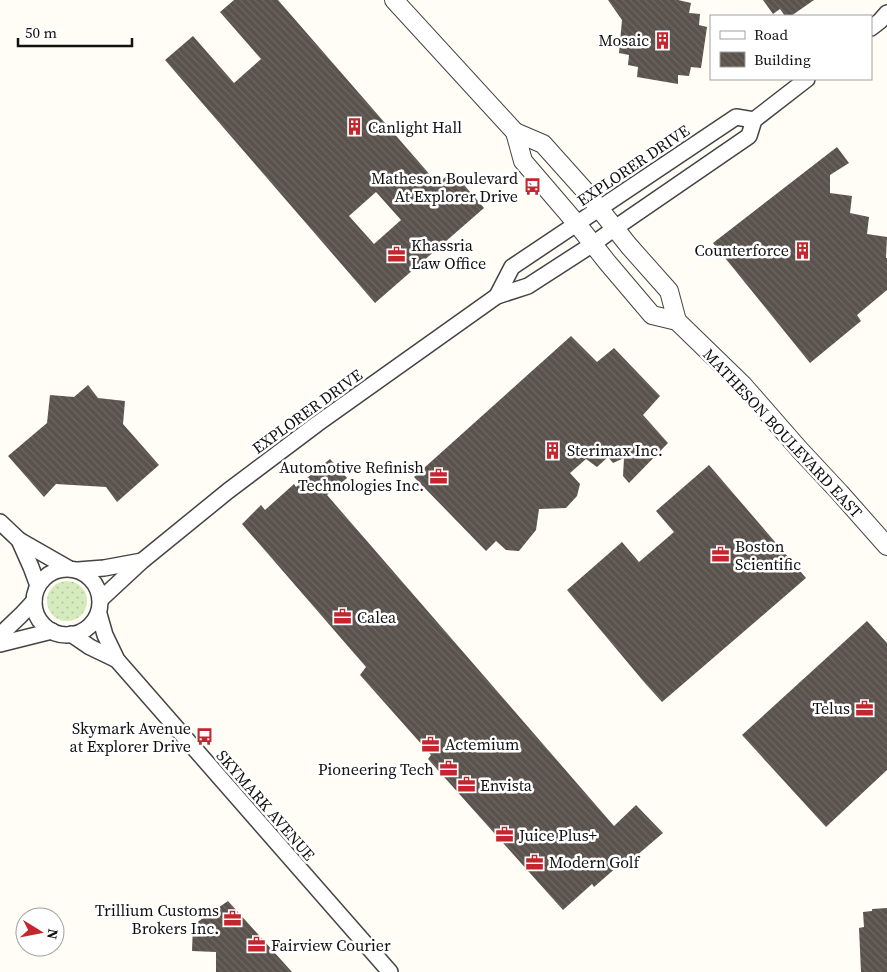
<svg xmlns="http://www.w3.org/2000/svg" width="887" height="972" font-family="'Source Serif 4',serif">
  <defs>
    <pattern id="grass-dots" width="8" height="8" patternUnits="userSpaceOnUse" patternTransform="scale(1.25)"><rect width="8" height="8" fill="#d5ebbd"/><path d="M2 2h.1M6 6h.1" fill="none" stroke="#b6c8a1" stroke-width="1.8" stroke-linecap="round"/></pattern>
    <pattern id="building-back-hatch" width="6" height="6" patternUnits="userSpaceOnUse" patternTransform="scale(1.25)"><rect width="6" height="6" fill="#5a524d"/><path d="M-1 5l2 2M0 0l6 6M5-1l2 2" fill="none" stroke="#6d6662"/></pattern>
  </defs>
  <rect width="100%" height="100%" fill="#fffdf5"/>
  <circle fill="url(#grass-dots)" cx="67" cy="601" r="20"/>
  <g fill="url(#building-back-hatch)" fill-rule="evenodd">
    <path d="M234 0H278L438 184 452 171 484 208 375 303 165 60 193 36 234 83 261 59 220 12ZM376 192 401 220 374 244 349 216Z"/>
    <path d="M608 0H678L691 3 689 13 700 14 699 25 707 27 701 68 691 67 689 76 678 75V84L637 77 638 67 628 65 629 55 619 53 622 20Z"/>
    <path d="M763 0H814L791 16H785L780 9 773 14Z"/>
    <path d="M837 147 849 163 830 175V193L852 196 850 213 869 217 867 234 887 237 886 258H887V290L857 315 861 321 810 363 713 243Z"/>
    <path d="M571 336 597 362 614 348 660 396 643 415 668 443 629 483 623 476 624 458 613 463 608 457 597 467 586 459 570 473 580 484 577 496 566 508 539 509 536 530 519 551 506 550 496 541 486 551 414 477Z"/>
    <path d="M88 385 98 398 125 401 123 424 159 465 117 502 106 487 56 484 44 497 8 456 47 423 50 395 74 397Z"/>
    <path d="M330 459 347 478 327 495 614 826 636 805 663 833 629 862 626 859 594 887 592 884 563 910 428 759 431 755 360 675 366 667 242 524 261 505 265 510 294 484 296 487Z"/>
    <path d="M709 465 806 578 662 702 644 682 567 590 622 542 639 562 674 532 656 511Z"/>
    <path d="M867 621 887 643V770L826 827 742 735Z"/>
    <path d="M228 901 292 972H216V952L192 951 193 925Z"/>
    <path d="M887 908V972H861L859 928 864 927 863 912 872 911V909Z"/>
  </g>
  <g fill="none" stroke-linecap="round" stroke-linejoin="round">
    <defs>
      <g id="minor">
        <path d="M871 28 880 21 887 13"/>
        <path d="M497 296 512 267 736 117 754 120"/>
        <path d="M0 522 19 540 68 568"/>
        <path d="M19 540 31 567 38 586"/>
        <circle cx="67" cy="602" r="33"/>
        <path d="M78 570 104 568 142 561"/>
        <path d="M101 599 142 561 228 491 317 424 497 296 528 286 593 244 615 228 749 136 754 120 807 79"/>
        <path d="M99 614 105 635 117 660 390 972"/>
        <path d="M71 634 90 647 117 660"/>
        <path d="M0 635 21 615 34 601"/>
        <path d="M0 644 52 631"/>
      </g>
      <g id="tertiary">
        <path d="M394 0 515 132 523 161 577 224 607 262 652 315 677 321"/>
        <path d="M515 132 543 144 586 192 629 246 669 291 677 321 743 385 799 449 840 493 887 546"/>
      </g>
    </defs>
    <use href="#minor" stroke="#444" stroke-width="18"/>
    <use href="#tertiary" stroke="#444" stroke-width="20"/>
    <use href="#minor" stroke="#fff" stroke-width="15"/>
    <use href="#tertiary" stroke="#fff" stroke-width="18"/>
  </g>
  <defs>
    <symbol id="building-bare" viewBox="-9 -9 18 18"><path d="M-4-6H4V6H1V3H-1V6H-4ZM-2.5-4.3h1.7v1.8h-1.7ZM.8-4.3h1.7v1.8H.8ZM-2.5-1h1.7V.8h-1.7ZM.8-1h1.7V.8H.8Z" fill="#c4262e" stroke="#fff" stroke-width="2.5" paint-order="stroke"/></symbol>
    <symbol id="bus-bare" viewBox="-9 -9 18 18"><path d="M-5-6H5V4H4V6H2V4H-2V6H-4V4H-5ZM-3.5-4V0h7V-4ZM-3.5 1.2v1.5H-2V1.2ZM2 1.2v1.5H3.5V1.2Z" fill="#c4262e" stroke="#fff" stroke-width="2.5" paint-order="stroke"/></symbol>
    <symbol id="office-bare" viewBox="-9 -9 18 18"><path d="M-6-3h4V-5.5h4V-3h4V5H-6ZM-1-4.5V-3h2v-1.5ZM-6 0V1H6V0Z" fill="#c4262e" stroke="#fff" stroke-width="2.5" paint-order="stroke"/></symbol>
  </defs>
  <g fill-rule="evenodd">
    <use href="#building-bare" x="650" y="28" width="25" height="25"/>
    <use href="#building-bare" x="342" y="114" width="25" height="25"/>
    <use href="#bus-bare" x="520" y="174" width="25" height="25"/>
    <use href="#building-bare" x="790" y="238" width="25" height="25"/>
    <use href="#office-bare" x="384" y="242" width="25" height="25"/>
    <use href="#building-bare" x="540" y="438" width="25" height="25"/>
    <use href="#office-bare" x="426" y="464" width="25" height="25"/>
    <use href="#office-bare" x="708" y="542" width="25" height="25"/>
    <use href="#office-bare" x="330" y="604" width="25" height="25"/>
    <use href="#office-bare" x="852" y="696" width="25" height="25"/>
    <use href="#bus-bare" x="192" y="724" width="25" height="25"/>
    <use href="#office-bare" x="418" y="732" width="25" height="25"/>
    <use href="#office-bare" x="436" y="756" width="25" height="25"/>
    <use href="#office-bare" x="454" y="772" width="25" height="25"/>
    <use href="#office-bare" x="492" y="822" width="25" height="25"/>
    <use href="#office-bare" x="522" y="850" width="25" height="25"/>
    <use href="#office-bare" x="220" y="906" width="25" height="25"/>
    <use href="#office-bare" x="244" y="932" width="25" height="25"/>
  </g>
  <g text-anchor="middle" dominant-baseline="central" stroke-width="5" stroke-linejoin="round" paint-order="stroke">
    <g font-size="16" fill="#111" stroke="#fff" text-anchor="start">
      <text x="649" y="40" text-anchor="end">Mosaic</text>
      <text x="368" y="127">Canlight Hall</text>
      <text x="518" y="178" text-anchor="end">Matheson Boulevard<tspan x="518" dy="18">At Explorer Drive</tspan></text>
      <text x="411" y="245">Khassria<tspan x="411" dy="18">Law Office</tspan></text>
      <text x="789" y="250" text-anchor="end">Counterforce</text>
      <text x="567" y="450">Sterimax Inc.</text>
      <text x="424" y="467" text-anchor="end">Automotive Refinish<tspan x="424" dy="18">Technologies Inc.</tspan></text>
      <text x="735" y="546">Boston<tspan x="735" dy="18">Scientific</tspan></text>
      <text x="357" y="617">Calea</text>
      <text x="850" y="708" text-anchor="end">Telus</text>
      <text x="191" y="728" text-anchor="end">Skymark Avenue<tspan x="191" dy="18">at Explorer Drive</tspan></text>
      <text x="445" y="744">Actemium</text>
      <text x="434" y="769" text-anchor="end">Pioneering Tech</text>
      <text x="480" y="785">Envista</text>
      <text x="519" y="835">Juice Plus+</text>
      <text x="549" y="862">Modern Golf</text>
      <text x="219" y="910" text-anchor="end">Trillium Customs<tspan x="219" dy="18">Brokers Inc.</tspan></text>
      <text x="271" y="945">Fairview Courier</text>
    </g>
    <g font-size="16" fill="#111" stroke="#fff">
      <text transform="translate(633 165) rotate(-34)">EXPLORER DRIVE</text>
      <text transform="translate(307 411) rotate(-36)">EXPLORER DRIVE</text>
      <text transform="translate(783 433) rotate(47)">MATHESON BOULEVARD EAST</text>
      <text transform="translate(266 805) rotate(49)">SKYMARK AVENUE</text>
    </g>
  </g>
  <rect x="710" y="15" width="162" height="65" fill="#ffffff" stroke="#a0a0a0"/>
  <rect x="720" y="31" width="25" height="8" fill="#ffffff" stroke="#a0a0a0"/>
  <text x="754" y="40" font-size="15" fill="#111111">Road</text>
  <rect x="720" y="52" width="25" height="15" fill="url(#building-back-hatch)" stroke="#a0a0a0"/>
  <text x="754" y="65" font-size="15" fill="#111111">Building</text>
  <g transform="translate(40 932) rotate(100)"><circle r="24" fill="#ffffff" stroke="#a0a0a0"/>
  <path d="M0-4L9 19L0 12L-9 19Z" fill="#c4262e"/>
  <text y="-8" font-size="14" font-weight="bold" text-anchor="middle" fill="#111111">N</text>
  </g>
  <path d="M18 38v8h114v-8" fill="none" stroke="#111111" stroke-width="2.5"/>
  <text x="25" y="38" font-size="15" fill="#111111" stroke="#ffffff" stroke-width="4" paint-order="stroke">50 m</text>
</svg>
